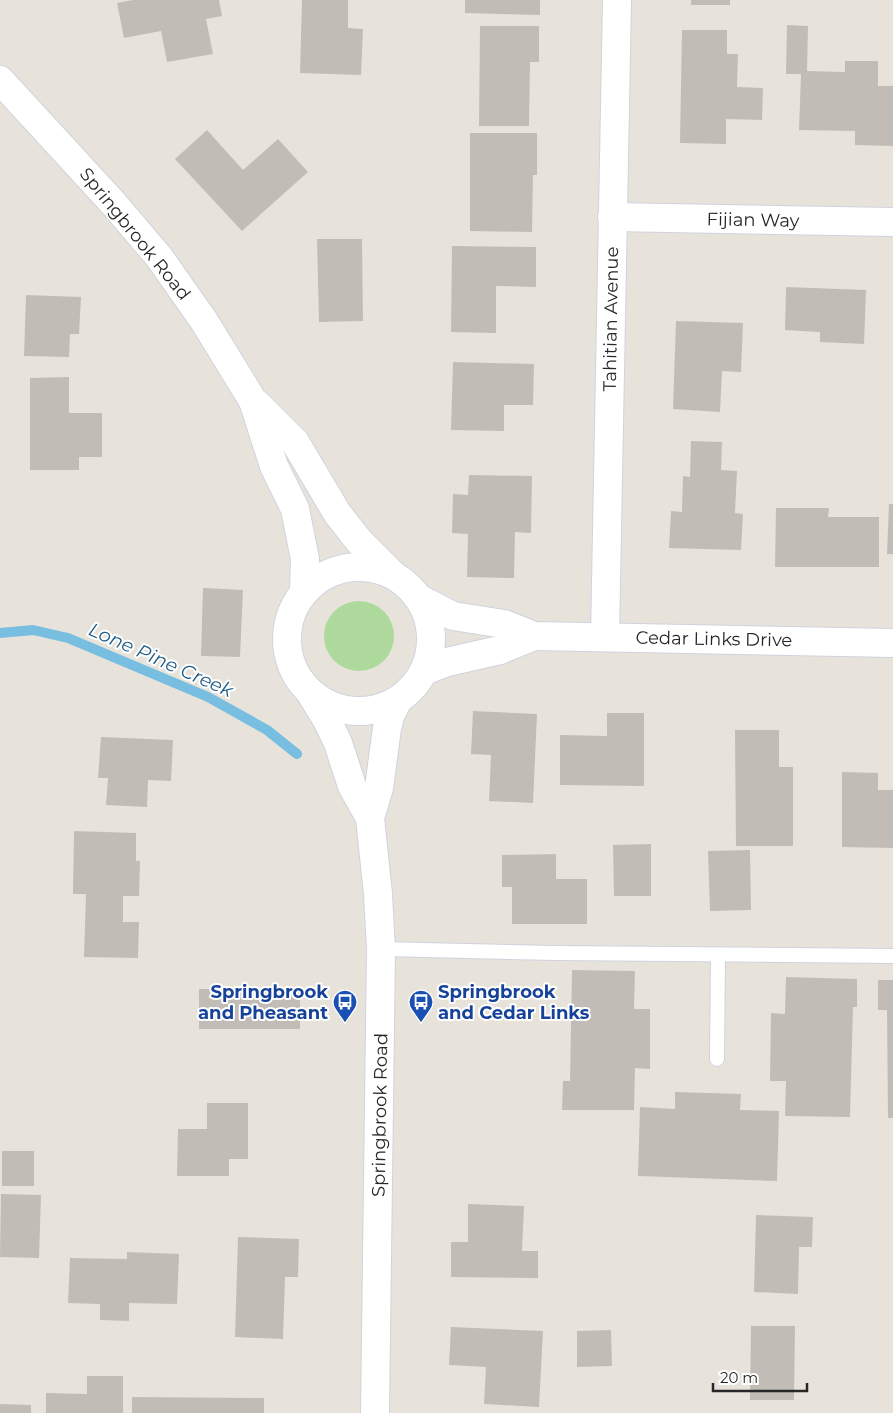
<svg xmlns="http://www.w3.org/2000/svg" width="893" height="1413" font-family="Montserrat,sans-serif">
  <rect width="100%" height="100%" fill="#e8e3da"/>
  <circle fill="#adda9c" cx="359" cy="636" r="35"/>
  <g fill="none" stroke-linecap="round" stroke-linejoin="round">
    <path stroke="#77bee0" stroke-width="10" d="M0 633 33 630 68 638 208 697 267 730 297 754"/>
  </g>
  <g fill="#c1bdb6">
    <path d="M133 0H219L222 16 206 19 213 54 167 62 161 31 124 38 117 3Z"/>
    <path d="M302 0H348V28L363 29 361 75 300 73Z"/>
    <path d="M465 0H540V15L465 13Z"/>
    <rect x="691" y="0" width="39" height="5"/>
    <path d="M787 25 808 26 807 71 845 72V61H878V86H893V146L855 145V131L799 130 801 74H786Z"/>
    <path d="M480 26H539V62H530L529 126H479Z"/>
    <path d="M682 30H727V54H738L737 87 763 88 762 120 726 119V144L680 143Z"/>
    <path d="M207 130 243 170 278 139 308 172 242 231 175 159Z"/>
    <path d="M470 133H537V175H533L532 232 470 231Z"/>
    <path d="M317 239H362L363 321 319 322Z"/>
    <path d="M452 246 536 247V287L496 286V333L451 332Z"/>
    <path d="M786 287 866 290 864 344 820 342V332L785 330Z"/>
    <path d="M26 295 81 297 79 334H70L69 357 24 356Z"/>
    <path d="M676 321 743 323 741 372 722 371 720 412 673 409Z"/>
    <path d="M453 362 534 364 533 405H504V431L451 430Z"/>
    <path d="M69 377V413H102V457H79V470H30V378Z"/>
    <path d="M691 441 722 442 721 470 737 471 735 513 743 514 741 550 669 548 671 511 682 512 683 476 690 477Z"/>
    <path d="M469 475 532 476 531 533 515 532 514 578 467 577 468 534 452 533 453 494 468 495Z"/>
    <path d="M889 504H893V554H887Z"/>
    <path d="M776 508H829L828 517H879V567H775Z"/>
    <path d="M203 588 243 590 240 657 201 656Z"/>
    <path d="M473 711 537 714 533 803 489 801 491 755 471 754Z"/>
    <path d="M607 713H644V786L560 785V735L607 736Z"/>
    <path d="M735 730H779V767H793V846H736Z"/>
    <path d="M101 737 173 740 171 781 148 780 147 807 106 805 108 778H98Z"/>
    <path d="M842 772 878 773V790H893V848L842 847Z"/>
    <path d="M74 831 136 833V861H140L139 896H123V922H139L138 958 84 957 86 894H73Z"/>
    <path d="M651 844V896H614L613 845Z"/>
    <path d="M750 850 751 910 710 911 708 851Z"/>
    <path d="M556 854V879H587V924H512V887H502V855Z"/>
    <path d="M572 970 635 971 634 1009H650V1069L635 1068 634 1110H562L563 1081H570Z"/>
    <path d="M786 977 857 979V1007H853L850 1117 785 1116 786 1081H770L771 1013 785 1014Z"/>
    <path d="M878 980H893V1118H888L887 1010H878Z"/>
    <rect x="199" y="989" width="101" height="40"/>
    <path d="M675 1092 741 1094 740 1110 779 1111 777 1181 638 1176 640 1107 675 1109Z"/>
    <path d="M207 1103H248V1159H229V1176H177L178 1129H207Z"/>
    <rect x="2" y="1151" width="32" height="35"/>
    <path d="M1 1194 41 1195 39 1258 0 1257Z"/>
    <path d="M468 1204 524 1206 522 1251H538V1278L451 1277V1242H468Z"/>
    <path d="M756 1215 813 1217 812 1247H799L798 1294 754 1292Z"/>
    <path d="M238 1237 299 1239 298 1277H285L283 1339 235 1337Z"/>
    <path d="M127 1252 179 1254 177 1304 129 1303V1321L100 1320V1304L68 1303 70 1258 127 1259Z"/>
    <path d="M751 1326H795L794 1400H750Z"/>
    <path d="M451 1327 543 1331 539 1407 484 1404 486 1367 449 1365Z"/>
    <path d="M611 1330 612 1366 577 1367V1331Z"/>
    <path d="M87 1376H123V1413H46V1393L87 1394Z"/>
    <path d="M132 1397 264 1398V1413H132Z"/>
    <path d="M0 1404 31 1405V1413H0Z"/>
  </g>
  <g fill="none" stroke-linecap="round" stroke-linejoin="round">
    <defs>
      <g id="lane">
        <path d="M381 949 555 953 893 956"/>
        <path d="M717 1059 718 955"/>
      </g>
      <g id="street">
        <path d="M612 217 893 222"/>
        <path d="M605 637 617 0"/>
      </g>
      <g id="secondary">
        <path d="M0 80 113 203 159 257 204 321 253 401 274 466 295 509 305 559 304 590"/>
        <path d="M257 404 295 442 337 513 359 541 392 574"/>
        <circle cx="359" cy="639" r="72"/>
        <path d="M420 599 453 616 504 624 534 636 893 643"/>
        <path d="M424 671 447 662 500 650 534 636"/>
        <path d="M311 694 327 720 338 743 352 786 370 818"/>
        <path d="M375 1413 381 949 378 894 370 818 379 788 387 728 390 716 398 700"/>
      </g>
    </defs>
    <use href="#lane" stroke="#d0d2df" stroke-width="16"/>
    <use href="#street" stroke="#d0d2df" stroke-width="30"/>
    <use href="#secondary" stroke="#d0d2df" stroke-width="30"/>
    <use href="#lane" stroke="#fff" stroke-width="14"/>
    <use href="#street" stroke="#fff" stroke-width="28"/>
    <use href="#secondary" stroke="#fff" stroke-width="28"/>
  </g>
  <defs>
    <symbol id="bus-pin" viewBox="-11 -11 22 30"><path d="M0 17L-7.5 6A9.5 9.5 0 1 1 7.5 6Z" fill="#1a4fb4" stroke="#fff"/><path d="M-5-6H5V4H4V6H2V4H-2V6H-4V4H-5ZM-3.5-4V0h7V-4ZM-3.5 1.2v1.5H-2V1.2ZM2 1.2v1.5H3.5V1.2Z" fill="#fff"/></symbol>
  </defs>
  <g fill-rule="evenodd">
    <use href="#bus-pin" x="331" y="988" width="28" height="38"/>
    <use href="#bus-pin" x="407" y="988" width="28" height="38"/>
  </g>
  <g text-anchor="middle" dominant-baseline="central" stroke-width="4" stroke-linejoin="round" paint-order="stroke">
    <g font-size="18" fill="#272727" stroke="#fff">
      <text transform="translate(753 220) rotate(1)">Fijian Way</text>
      <text transform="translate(135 234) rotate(51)">Springbrook Road</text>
      <text transform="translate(611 319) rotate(-89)">Tahitian Avenue</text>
      <text transform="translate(714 639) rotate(1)">Cedar Links Drive</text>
      <text transform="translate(380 1115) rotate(-89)">Springbrook Road</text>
    </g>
    <g font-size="18" font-weight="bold" fill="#164399" stroke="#fff" text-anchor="end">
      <text x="328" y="992">Springbrook<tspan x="328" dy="21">and Pheasant</tspan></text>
      <text x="438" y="992" text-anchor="start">Springbrook<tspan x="438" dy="21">and Cedar Links</tspan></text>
    </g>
    <g font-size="19" font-style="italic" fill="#1b5c87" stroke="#fff">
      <text transform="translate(161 660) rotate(24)">Lone Pine Creek</text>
    </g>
  </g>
  <path d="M713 1383v8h94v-8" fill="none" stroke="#272727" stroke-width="2.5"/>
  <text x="720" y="1383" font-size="15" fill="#272727" stroke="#ffffff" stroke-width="4" paint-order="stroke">20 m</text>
</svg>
